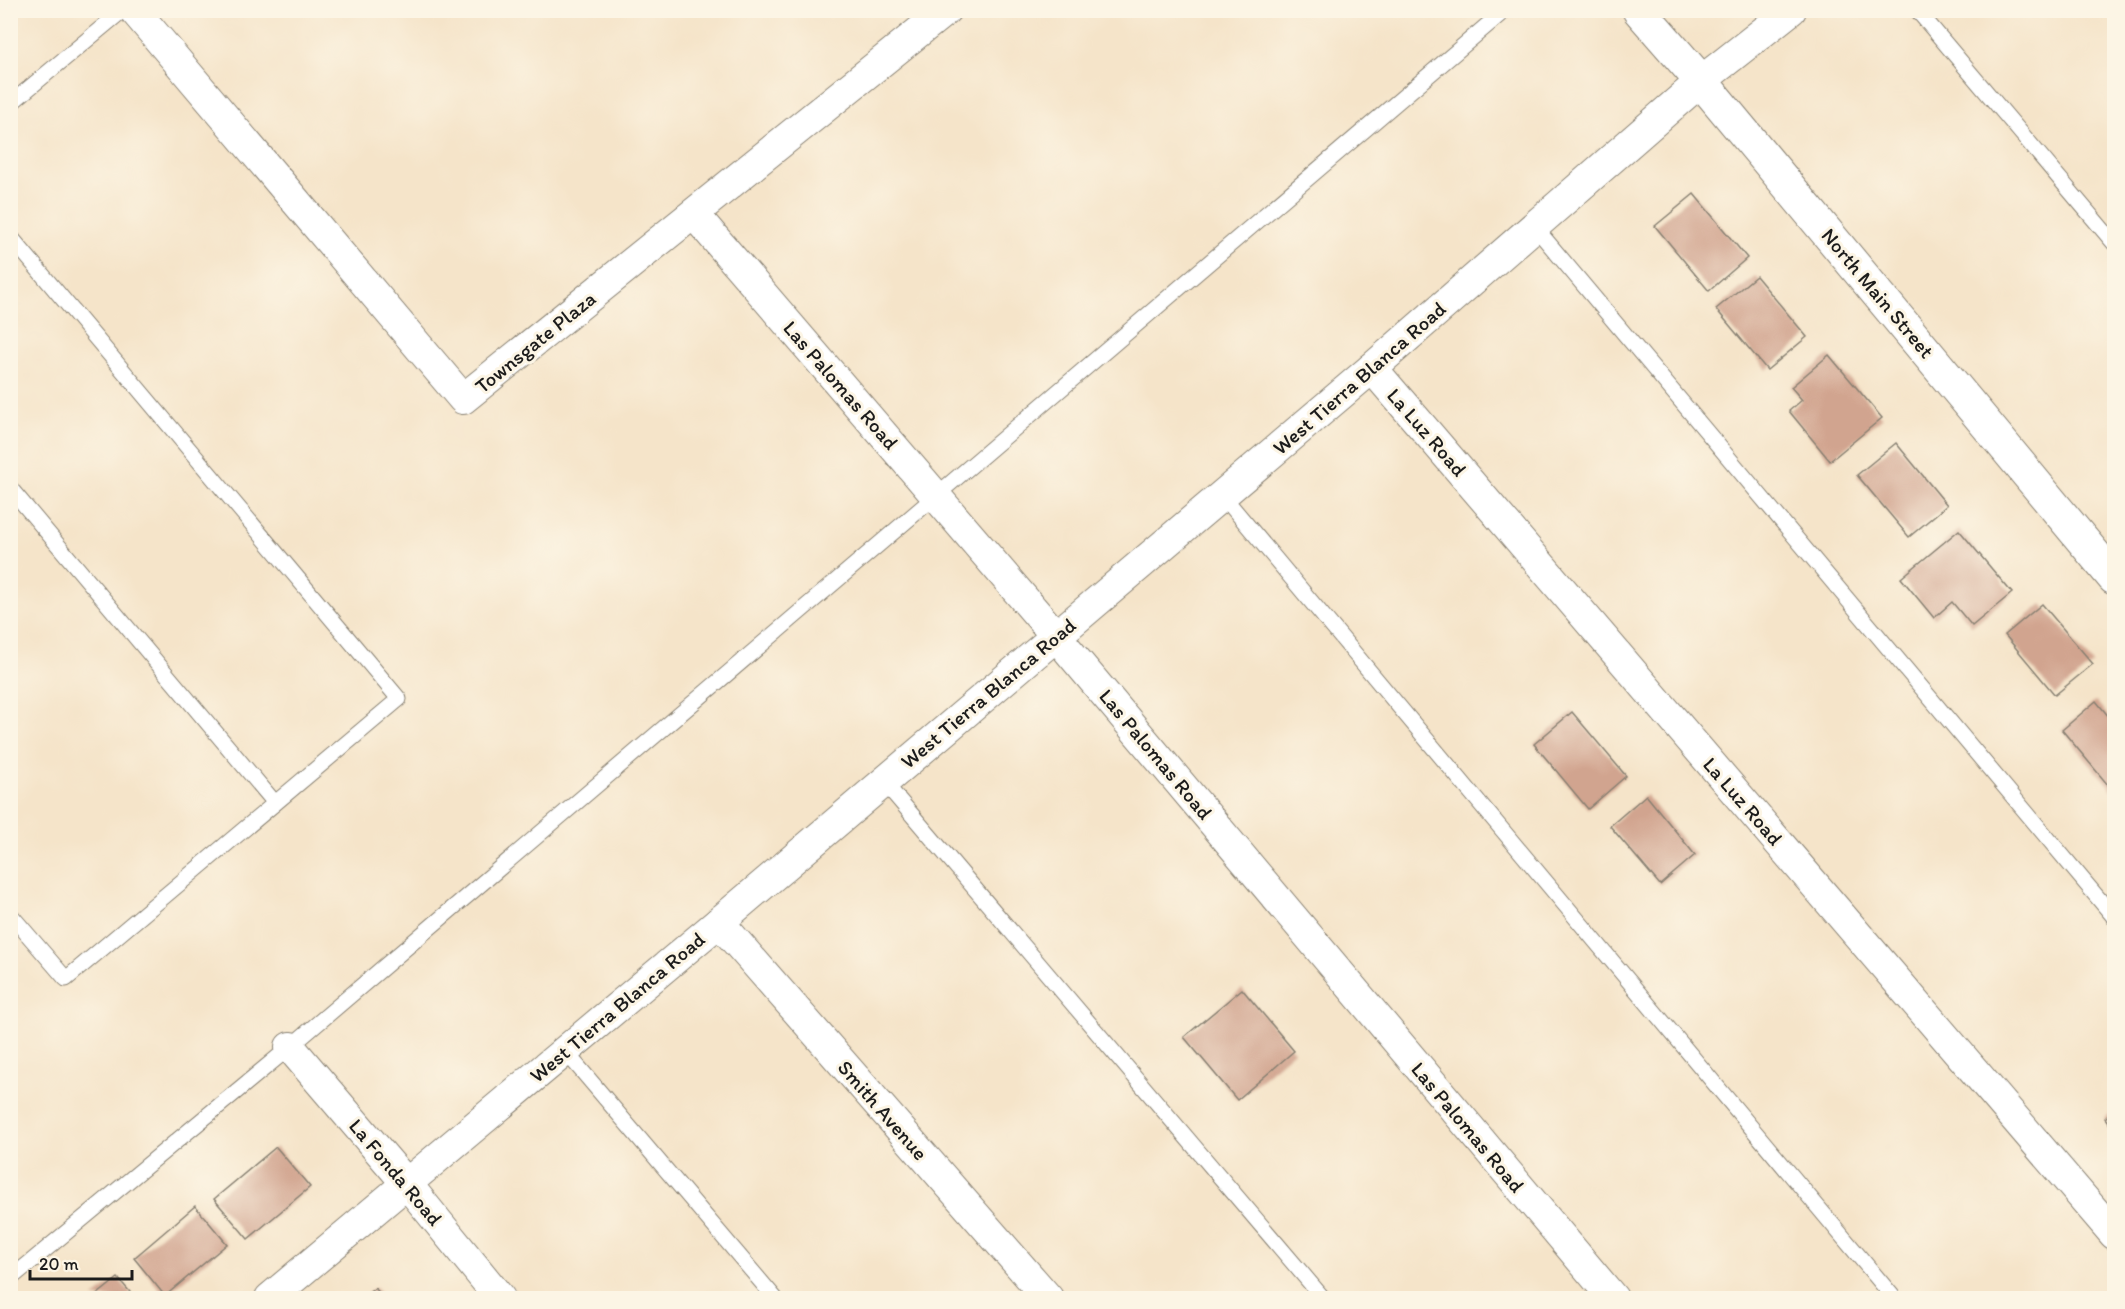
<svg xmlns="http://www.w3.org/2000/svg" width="2125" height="1309" font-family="Itim,sans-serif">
  <rect width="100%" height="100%" fill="#fcf5e5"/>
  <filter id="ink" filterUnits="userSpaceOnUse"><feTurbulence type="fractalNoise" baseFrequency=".0167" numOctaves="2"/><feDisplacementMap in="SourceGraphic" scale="12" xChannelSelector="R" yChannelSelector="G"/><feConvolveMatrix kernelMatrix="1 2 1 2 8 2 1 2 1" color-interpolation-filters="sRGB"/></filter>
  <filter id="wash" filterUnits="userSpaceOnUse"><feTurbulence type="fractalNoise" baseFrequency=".008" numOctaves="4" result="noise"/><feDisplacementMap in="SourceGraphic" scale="24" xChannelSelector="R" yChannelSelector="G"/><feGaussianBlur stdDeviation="1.35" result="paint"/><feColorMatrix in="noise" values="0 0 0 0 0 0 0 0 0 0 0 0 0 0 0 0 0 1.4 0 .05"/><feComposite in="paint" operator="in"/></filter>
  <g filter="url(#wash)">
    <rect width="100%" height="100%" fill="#f5e4c9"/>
    <g id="blocks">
      <g fill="#d1a48f">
        <path d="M1694 194 1747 258 1709 291 1655 226Z"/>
        <path d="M1756 276 1807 337 1767 370 1716 309Z"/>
        <path d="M1829 355 1882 418 1830 461 1789 411 1802 400 1791 387Z"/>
        <path d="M1896 443 1947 505 1909 537 1857 475Z"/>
        <path d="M1959 530 2012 593 1972 626 1952 602 1934 618 1901 578Z"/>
        <path d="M2042 604 2093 664 2055 695 2005 635Z"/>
        <path d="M2096 701 2114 723V789L2113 791 2062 730Z"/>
        <path d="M1572 712 1626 776 1588 809 1534 744Z"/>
        <path d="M1646 795 1695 855 1660 885 1610 826Z"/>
        <path d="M1242 989 1294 1051 1237 1100 1184 1037Z"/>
        <path d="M2114 1110V1130L2105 1118Z"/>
        <path d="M276 1147 310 1187 248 1239 214 1199Z"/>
        <path d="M195 1206 227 1244 165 1296 134 1258Z"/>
        <path d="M118 1278 135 1298H93Z"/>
        <path d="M375 1288 384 1298H362Z"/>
      </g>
    </g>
  </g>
  <g filter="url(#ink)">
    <use href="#blocks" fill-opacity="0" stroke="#888072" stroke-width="1.5"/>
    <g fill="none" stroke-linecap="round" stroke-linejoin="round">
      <defs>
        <g id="service">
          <path d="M1917 10 2114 243"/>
          <path d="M10 104 123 10"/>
          <path d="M1534 226 2114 917"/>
          <path d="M10 236 399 699 66 979 10 914"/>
          <path d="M10 488 275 803"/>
          <path d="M1222 495 1894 1298"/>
          <path d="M884 782 1323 1298"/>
          <path d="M565 1051 775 1298"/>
          <path d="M10 1279 290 1047 1505 10"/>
        </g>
        <g id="minor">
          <path d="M134 10 463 399 946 10"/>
          <path d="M694 214 1056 636 1613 1298"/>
          <path d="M1372 368 2114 1234"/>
          <path d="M719 922 1048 1298"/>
          <path d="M290 1047 407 1184 500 1298"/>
          <path d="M270 1298 719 922 1372 368 1701 81 1791 10"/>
        </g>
        <path id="tertiary" d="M1639 10 1701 81 2114 578"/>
      </defs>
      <use href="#service" stroke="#888072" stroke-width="17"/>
      <use href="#minor" stroke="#888072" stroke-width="32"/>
      <use href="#tertiary" stroke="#888072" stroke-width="35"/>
      <use href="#service" stroke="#fff" stroke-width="15"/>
      <use href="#minor" stroke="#fff" stroke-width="30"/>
      <use href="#tertiary" stroke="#fff" stroke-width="33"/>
    </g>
  </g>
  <g text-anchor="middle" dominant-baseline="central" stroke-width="6" stroke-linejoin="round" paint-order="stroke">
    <g font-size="21" fill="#1c1c1c" stroke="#fcf5e5">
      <text transform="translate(1878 293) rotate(50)">North Main Street</text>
      <text transform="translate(535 342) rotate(-39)">Townsgate Plaza</text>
      <text transform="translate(1359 378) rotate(-41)">West Tierra Blanca Road</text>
      <text transform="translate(841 385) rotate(49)">Las Palomas Road</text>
      <text transform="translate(1427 432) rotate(49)">La Luz Road</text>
      <text transform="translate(988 693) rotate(-40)">West Tierra Blanca Road</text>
      <text transform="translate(1156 754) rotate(50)">Las Palomas Road</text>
      <text transform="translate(1743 801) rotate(49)">La Luz Road</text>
      <text transform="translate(617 1007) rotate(-40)">West Tierra Blanca Road</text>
      <text transform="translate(883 1110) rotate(49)">Smith Avenue</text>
      <text transform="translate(1468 1127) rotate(50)">Las Palomas Road</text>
      <text transform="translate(396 1172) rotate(50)">La Fonda Road</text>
    </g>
  </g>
  <rect width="2125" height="1309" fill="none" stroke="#fcf5e5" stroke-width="36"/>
  <path d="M30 1270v9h102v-9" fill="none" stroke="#1c1c1c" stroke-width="3"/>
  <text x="39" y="1270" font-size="18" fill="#1c1c1c" stroke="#fcf5e5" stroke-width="4.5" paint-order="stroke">20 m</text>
</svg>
